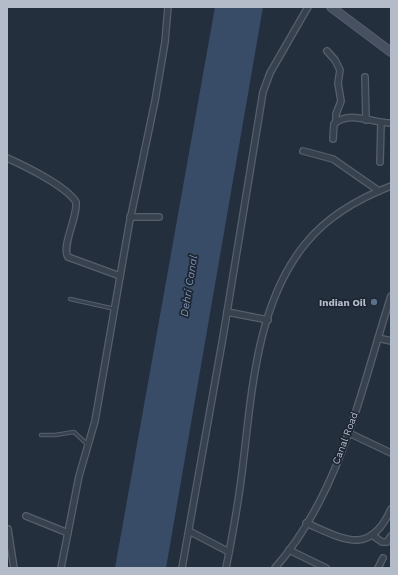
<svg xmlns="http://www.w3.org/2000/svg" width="398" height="575" font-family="'Work Sans',sans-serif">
  <rect width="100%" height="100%" fill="#242f3e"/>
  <path fill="#394c67" d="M215 7H263L166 568H115Z"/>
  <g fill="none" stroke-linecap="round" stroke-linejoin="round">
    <defs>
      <g id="service">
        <path d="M70 299 115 309"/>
        <path d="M41 435H55L74 432 88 445"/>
      </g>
      <g id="minor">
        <path d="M327 51 335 60 340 70 338 83 341 101 336 114V122"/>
        <path d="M365 77 366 120"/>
        <path d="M333 139 334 124C349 110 373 123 391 123"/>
        <path d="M303 151 333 159 379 191"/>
        <path d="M7 158C25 166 66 186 76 202 78 217 61 246 68 257L120 276"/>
        <path d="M380 162 381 123"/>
        <path d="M130 217H159"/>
        <path d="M227 312 268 320"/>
        <path d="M378 338 391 341"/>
        <path d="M349 433 391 453"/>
        <path d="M26 516 68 533"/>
        <path d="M306 523C343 539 370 557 391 509"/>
        <path d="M8 529 14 568"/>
        <path d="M189 531 229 552"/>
        <path d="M372 535 382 542H387L391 536"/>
        <path d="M289 550 326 568"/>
        <path d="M61 568 79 476 95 421 129 225 155 101 165 42 168 7"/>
        <path d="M182 568 223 337 263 92 270 73 308 7"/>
        <path d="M226 568C233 533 239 499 243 464 252 390 257 302 306 243 327 217 360 198 391 186"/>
        <path d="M275 568C341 493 361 389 391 296"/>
        <path d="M378 568 383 558"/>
      </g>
      <path id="secondary" d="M331 7 391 52"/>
    </defs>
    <use href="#service" stroke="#565f6c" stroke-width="4.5"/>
    <use href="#minor" stroke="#565f6c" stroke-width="8"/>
    <use href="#secondary" stroke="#565f6c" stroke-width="10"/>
    <use href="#service" stroke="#38414e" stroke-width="2.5"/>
    <use href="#minor" stroke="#38414e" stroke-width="5.5"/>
    <use href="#secondary" stroke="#465061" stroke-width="8"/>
  </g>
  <circle fill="#5c6f8a" stroke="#1d2633" stroke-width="1.5" cx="374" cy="302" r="4"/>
  <g text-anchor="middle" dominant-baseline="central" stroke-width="3.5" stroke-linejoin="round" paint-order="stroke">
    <g font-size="10" font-weight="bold" fill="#b4bcc9" stroke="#1d2633" text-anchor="end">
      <text x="366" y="302">Indian Oil</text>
    </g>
    <g font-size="10" fill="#b4bcc9" stroke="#1d2633">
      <text transform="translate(345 438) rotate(-69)">Canal Road</text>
    </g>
    <g font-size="11" font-style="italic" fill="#7c92b1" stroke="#1d2633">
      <text transform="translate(189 286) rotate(-81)">Dehri Canal</text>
    </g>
  </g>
  <rect width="398" height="575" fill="none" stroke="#b4bcc9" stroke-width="16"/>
</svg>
